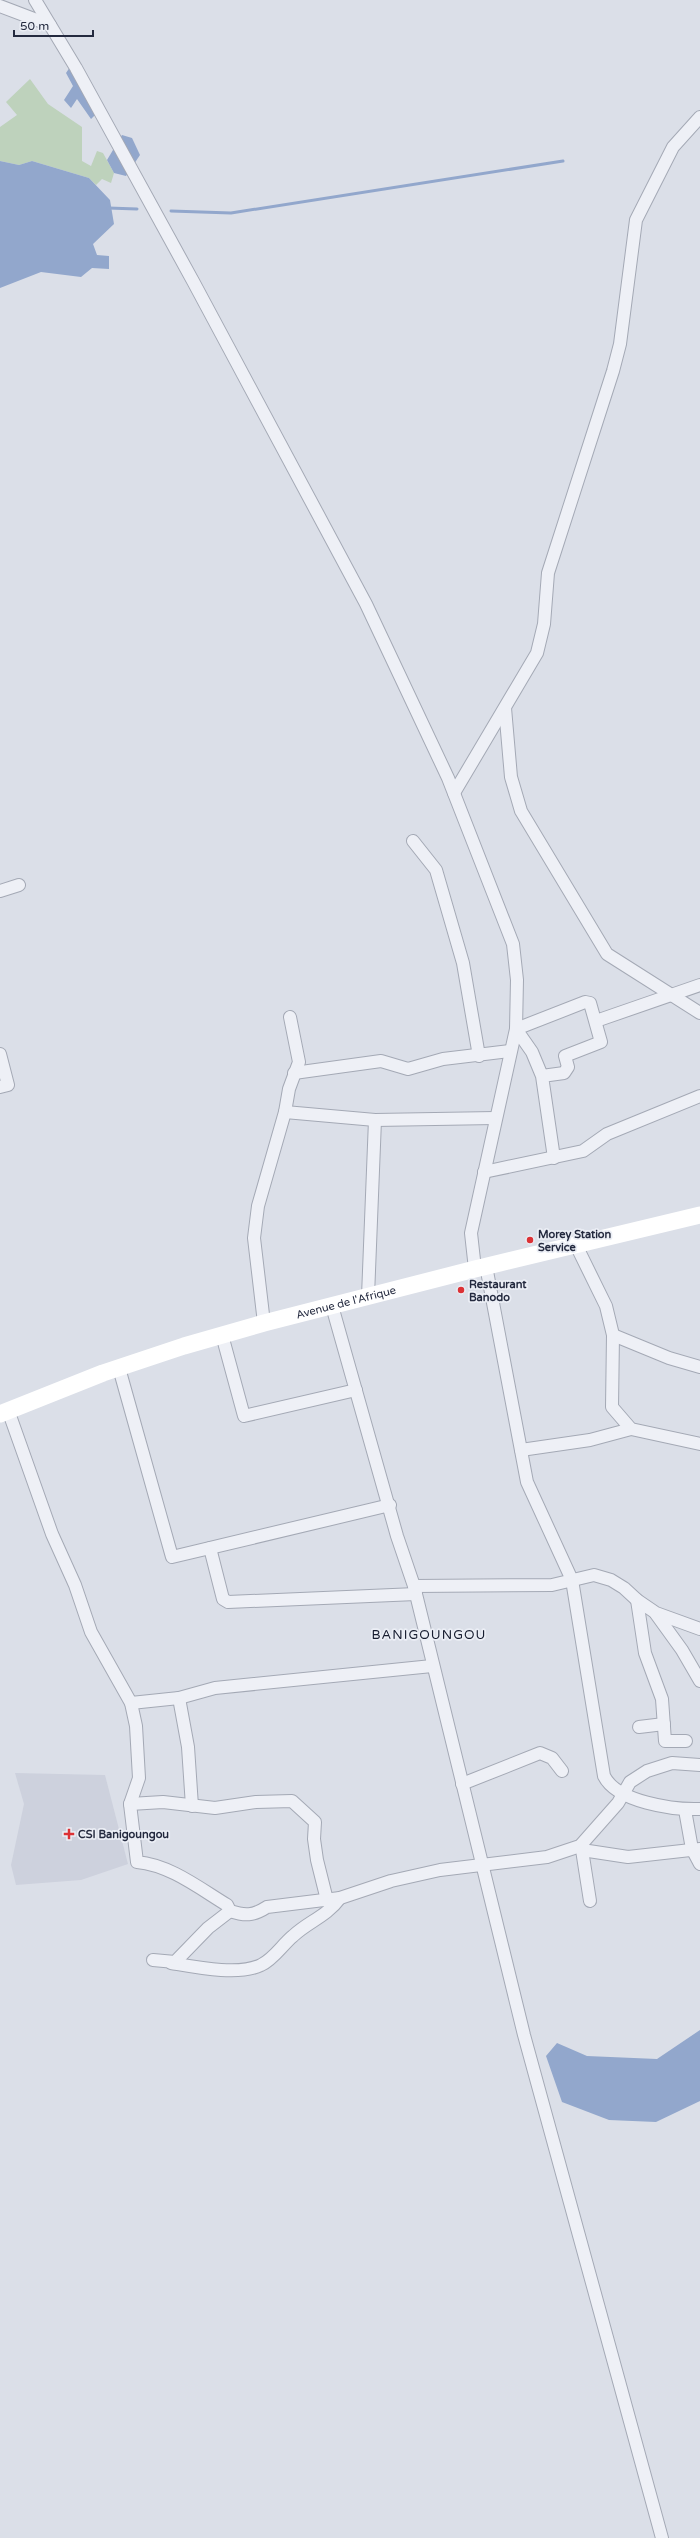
<svg xmlns="http://www.w3.org/2000/svg" width="700" height="2538" font-family="'Varela Round',sans-serif">
  <rect width="100%" height="100%" fill="#dbdfe8"/>
  <path fill="#cdd1dd" d="M15 1773 105 1775 128 1864 81 1880 16 1885 11 1865 24 1804Z"/>
  <path fill="#bed2bc" d="M30 79 48 104 82 127V161L91 166 97 151 103 153 114 173 111 183 102 179 96 185 89 178 32 161 19 165 0 161V127L17 115 6 102Z"/>
  <g fill="#92a7cc">
    <path d="M70 67 96 114 91 119 77 99 71 108 64 100 73 86 66 73Z"/>
    <path d="M122 135 132 138 140 155 126 176 114 173 107 160Z"/>
    <path d="M0 161 19 165 32 161 89 178 110 200 114 224 93 244 97 255 109 256V269L92 268 81 277 41 272 0 288Z"/>
    <path d="M700 2030V2101L656 2122 609 2120 562 2102 546 2056 557 2043 587 2056 657 2059Z"/>
  </g>
  <g fill="none" stroke-linecap="round" stroke-linejoin="round">
    <g stroke="#92a7cc" stroke-width="3">
      <path d="M108 208 137 209"/>
      <path d="M171 211 231 213 563 161"/>
    </g>
    <defs>
      <g id="minor">
        <path d="M35 0 76 68 194 283 366 604 448 778 513 944 517 980 516 1029 471 1233 475 1269"/>
        <path d="M0 6 50 25"/>
        <path d="M505 708 511 777 521 811 607 954 700 1013"/>
        <path d="M454 793 537 653 544 624 548 573 613 371 620 344 636 220 673 147 700 117"/>
        <path d="M413 841 436 870 463 963 479 1056"/>
        <path d="M0 891 19 885"/>
        <path d="M596 1021 700 985"/>
        <path d="M0 1054 8 1085 0 1087"/>
        <path d="M294 1073 381 1061 408 1069 443 1059 510 1051"/>
        <path d="M542 1076 564 1073 568 1067 565 1056 601 1042 590 1003 585 1002 516 1029 532 1052 542 1076 554 1158"/>
        <path d="M285 1112 375 1120 495 1118"/>
        <path d="M484 1172 583 1151 607 1134 700 1096"/>
        <path d="M576 1245 606 1306 613 1335 612 1407 631 1429 700 1444"/>
        <path d="M486 1266 527 1482 572 1580 604 1776C617 1802 673 1810 700 1809"/>
        <path d="M368 1296 375 1120"/>
        <path d="M332 1306 397 1536 414 1586 524 2035 662 2538"/>
        <path d="M264 1323 254 1238 258 1206 285 1112 289 1089 299 1062 290 1017"/>
        <path d="M222 1335 244 1416 356 1390"/>
        <path d="M613 1335 669 1358 700 1367"/>
        <path d="M119 1368 172 1557 390 1505"/>
        <path d="M8 1410 52 1534 75 1585 91 1632 131 1703 136 1726 139 1778 130 1804 137 1862C170 1865 199 1888 227 1905L230 1911C245 1916 253 1916 267 1907L340 1898 391 1881 440 1870 547 1857 580 1846 618 1803 630 1782 647 1771 672 1763 700 1765"/>
        <path d="M521 1450 590 1440 631 1429"/>
        <path d="M210 1548 223 1599 228 1602 416 1594"/>
        <path d="M414 1586 552 1585 594 1575 611 1580 624 1588 637 1600 656 1613 700 1629"/>
        <path d="M637 1600 645 1653 662 1699 665 1741H686"/>
        <path d="M656 1614 682 1650 700 1681"/>
        <path d="M179 1698 188 1747 192 1806"/>
        <path d="M131 1703 179 1698 215 1688 432 1666"/>
        <path d="M639 1727 664 1724"/>
        <path d="M462 1784 540 1753 552 1758 562 1771"/>
        <path d="M130 1804 163 1802 215 1808 256 1802 292 1801 315 1822 314 1839 317 1860 327 1900"/>
        <path d="M685 1810 692 1849 700 1864"/>
        <path d="M580 1846 582 1850 628 1857 700 1849"/>
        <path d="M582 1850 590 1901"/>
        <path d="M153 1960 175 1962 208 1928 230 1911"/>
        <path d="M171 1963C195 1967 239 1976 261 1965 274 1959 282 1945 293 1936 309 1921 326 1917 340 1898"/>
      </g>
    </defs>
    <use href="#minor" stroke="#a4a9b5" stroke-width="14"/>
    <use href="#minor" stroke="#eef0f6" stroke-width="12"/>
    <path stroke="#fff" stroke-width="17" id="s1" d="M0 1414 103 1373 184 1346 264 1323 475 1269 700 1215"/>
  </g>
  <g fill="#dc3135" stroke="#ebeef5" stroke-width="1.5">
    <circle cx="530" cy="1240" r="4"/>
    <circle cx="461" cy="1290" r="4"/>
    <path d="M67 1828h4v4h4v4h-4v4h-4v-4h-4v-4h4z"/>
  </g>
  <g text-anchor="middle" dominant-baseline="central" stroke-width="3.5" stroke-linejoin="round" paint-order="stroke">
    <g font-size="11" font-weight="bold" fill="#242a3f" stroke="#ebeef5" text-anchor="start">
      <text x="538" y="1234">Morey Station<tspan x="538" dy="13">Service</tspan></text>
      <text x="469" y="1284">Restaurant<tspan x="469" dy="13">Banodo</tspan></text>
      <text x="78" y="1834">CSI Banigoungou</text>
    </g>
    <g font-size="11" fill="#242a3f" stroke="#ebeef5">
      <text stroke="none"><textPath href="#s1" startOffset="364">Avenue de l'Afrique</textPath></text>
    </g>
    <g font-size="13" letter-spacing="1" fill="#161c2f" stroke="#ebeef5">
      <text x="429" y="1635">BANIGOUNGOU</text>
    </g>
  </g>
  <path d="M14 30v6h79v-6" fill="none" stroke="#242a3f" stroke-width="2"/>
  <text x="20" y="30" font-size="12" fill="#242a3f" stroke="#ebeef5" stroke-width="3" paint-order="stroke">50 m</text>
</svg>
